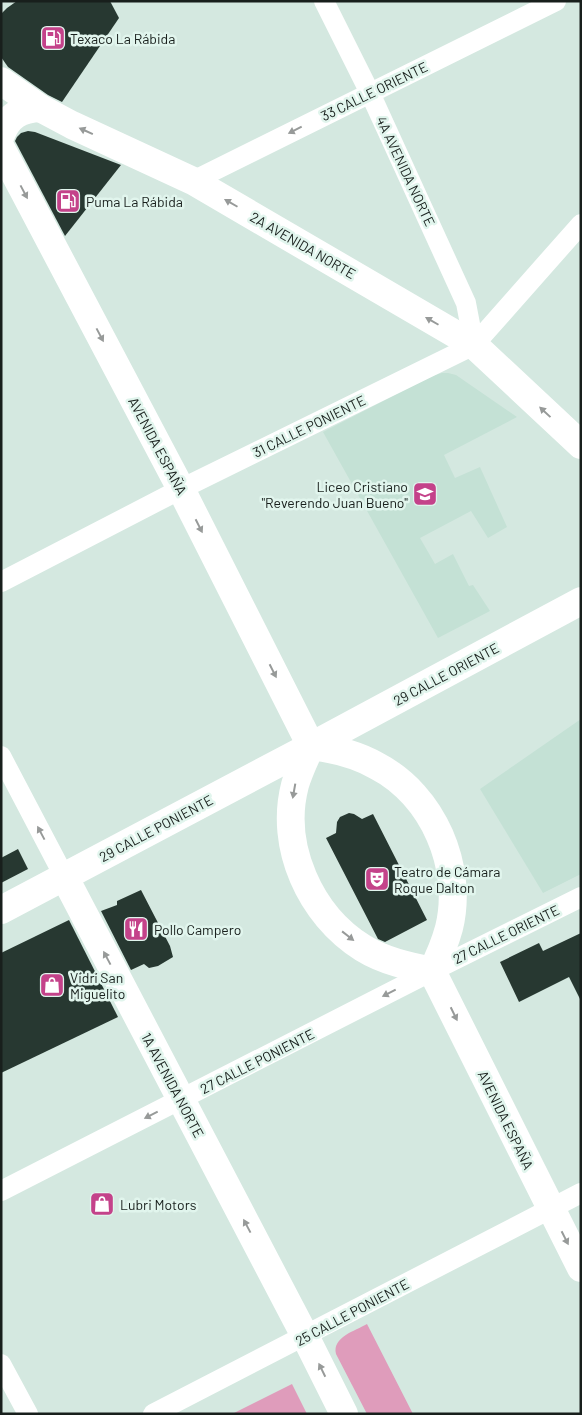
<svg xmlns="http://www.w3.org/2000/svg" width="582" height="1415" font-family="Barlow,sans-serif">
  <rect width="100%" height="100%" fill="#d4e8e0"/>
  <g fill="#c4e1d5">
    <path d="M442 373H448L456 375 517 417 444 455 455 478 480 467 507 527 488 538 471 511 420 538 435 564 453 554 469 586 473 585 490 611 438 638 323 432 432 376Z"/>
    <path d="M581 719V874L543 893 480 789Z"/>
  </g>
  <g fill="#df9cbb">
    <path d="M367 1324 413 1414H367L336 1354C332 1337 355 1331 367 1324Z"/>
    <path d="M292 1384 307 1414H232Z"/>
  </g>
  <g fill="#273831">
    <path d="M17 1H110L119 18 62 102 48 95 8 67 1 57V14L7 8Z"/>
    <path d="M28 131 35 132 121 165 65 236 15 141 17 137 21 133Z"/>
    <path d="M349 813 354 814 362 819 373 814 427 920 385 942 378 939 326 838 336 833 337 822 340 817Z"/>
    <path d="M18 849 28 869 1 883V858Z"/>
    <path d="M141 890 170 946 173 957 158 966 149 968 144 964 131 970 101 911 117 905V901Z"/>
    <path d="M69 920 118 1017 1 1073V953Z"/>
    <path d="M581 933V1001L569 977 519 1002 500 962 539 943 543 951Z"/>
  </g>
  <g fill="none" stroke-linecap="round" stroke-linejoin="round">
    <g stroke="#fff" stroke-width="20">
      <path d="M324 1 370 93 466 303 474 345"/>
      <path d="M193 181 556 1"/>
      <path d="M1 582 181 489 474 345 581 224"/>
      <path d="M1 756 64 876"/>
      <path d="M1 1191 432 971 581 897"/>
      <path d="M1 1364 28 1414"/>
      <path d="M153 1414 581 1193"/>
    </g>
    <g stroke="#fff" stroke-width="28">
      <path d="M1 81 40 108 72 125 193 181 474 345 581 445"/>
      <path d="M1 135C8 116 20 109 40 108"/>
      <path d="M1 148 181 489 311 746"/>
      <path d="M311 746C335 749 356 754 377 766 433 795 464 867 449 928 445 943 439 957 432 971"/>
      <path d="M311 746C305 759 299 771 295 785 279 846 310 915 363 948 384 961 408 966 432 971"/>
      <path d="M64 876 305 1336 344 1414"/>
      <path d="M1 910 311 746 581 601"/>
      <path d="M432 971 581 1268"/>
    </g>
  </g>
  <defs><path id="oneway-solid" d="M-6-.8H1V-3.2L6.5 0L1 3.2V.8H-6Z" transform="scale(1.25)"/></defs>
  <g fill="#979a99">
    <use href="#oneway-solid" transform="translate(295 130) rotate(153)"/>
    <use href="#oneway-solid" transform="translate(86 131) rotate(-156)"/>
    <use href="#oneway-solid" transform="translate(24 192) rotate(62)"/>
    <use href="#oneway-solid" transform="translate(231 203) rotate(-150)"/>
    <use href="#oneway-solid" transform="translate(432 321) rotate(-150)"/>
    <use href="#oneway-solid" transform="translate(100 335) rotate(62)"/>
    <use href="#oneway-solid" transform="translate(545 412) rotate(-137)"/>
    <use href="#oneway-solid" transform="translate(199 526) rotate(63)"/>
    <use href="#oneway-solid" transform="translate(273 671) rotate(63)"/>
    <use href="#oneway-solid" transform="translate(294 791) rotate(100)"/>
    <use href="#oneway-solid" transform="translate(41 833) rotate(-118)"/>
    <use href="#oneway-solid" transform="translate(348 936) rotate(38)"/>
    <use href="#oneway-solid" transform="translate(107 958) rotate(-118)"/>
    <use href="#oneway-solid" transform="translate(389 993) rotate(153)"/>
    <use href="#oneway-solid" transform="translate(454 1014) rotate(64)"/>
    <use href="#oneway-solid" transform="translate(151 1115) rotate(153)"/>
    <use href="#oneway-solid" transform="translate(247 1226) rotate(-118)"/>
    <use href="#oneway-solid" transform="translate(565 1238) rotate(63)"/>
    <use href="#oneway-solid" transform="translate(322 1370) rotate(-116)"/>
  </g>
  <defs>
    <symbol id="fuel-square" viewBox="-11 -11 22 22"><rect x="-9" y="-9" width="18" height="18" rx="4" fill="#c4428a" stroke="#e1f5ed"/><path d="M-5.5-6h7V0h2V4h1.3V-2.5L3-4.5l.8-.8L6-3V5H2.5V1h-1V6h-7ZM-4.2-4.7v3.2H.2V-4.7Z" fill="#fff"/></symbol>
    <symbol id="school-square" viewBox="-11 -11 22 22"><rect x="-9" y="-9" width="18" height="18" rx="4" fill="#c4428a" stroke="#e1f5ed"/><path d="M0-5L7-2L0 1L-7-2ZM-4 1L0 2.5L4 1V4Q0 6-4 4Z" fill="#fff"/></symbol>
    <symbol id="theatre-square" viewBox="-11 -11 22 22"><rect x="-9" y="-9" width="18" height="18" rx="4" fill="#c4428a" stroke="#e1f5ed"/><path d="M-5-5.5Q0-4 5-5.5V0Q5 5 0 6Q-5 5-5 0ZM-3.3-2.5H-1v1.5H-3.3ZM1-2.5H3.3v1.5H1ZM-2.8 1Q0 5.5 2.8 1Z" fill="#fff"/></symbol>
    <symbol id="restaurant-square" viewBox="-11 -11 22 22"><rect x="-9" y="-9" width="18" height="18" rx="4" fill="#c4428a" stroke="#e1f5ed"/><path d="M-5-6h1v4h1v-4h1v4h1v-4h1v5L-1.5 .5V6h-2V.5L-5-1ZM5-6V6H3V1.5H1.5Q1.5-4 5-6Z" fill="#fff"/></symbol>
    <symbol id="shop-square" viewBox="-11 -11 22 22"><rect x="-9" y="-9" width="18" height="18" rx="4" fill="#c4428a" stroke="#e1f5ed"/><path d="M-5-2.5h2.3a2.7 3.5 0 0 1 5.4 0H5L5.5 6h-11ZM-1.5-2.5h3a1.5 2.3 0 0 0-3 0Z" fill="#fff"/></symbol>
  </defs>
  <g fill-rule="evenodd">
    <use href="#fuel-square" x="39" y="24" width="28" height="28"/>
    <use href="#fuel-square" x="54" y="187" width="28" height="28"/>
    <use href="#school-square" x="411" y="480" width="28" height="28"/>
    <use href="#theatre-square" x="363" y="865" width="28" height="28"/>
    <use href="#restaurant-square" x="122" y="915" width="28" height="28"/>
    <use href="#shop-square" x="38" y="971" width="28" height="28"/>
    <use href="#shop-square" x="88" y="1190" width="28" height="28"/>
  </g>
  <g text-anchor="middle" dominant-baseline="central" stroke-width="5" stroke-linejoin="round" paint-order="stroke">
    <g font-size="14" fill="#181f1c" stroke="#e1f5ed" text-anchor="start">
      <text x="70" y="38">Texaco La Rábida</text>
      <text x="86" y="201">Puma La Rábida</text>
      <text x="408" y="486" text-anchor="end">Liceo Cristiano<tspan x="408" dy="16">"Reverendo Juan Bueno"</tspan></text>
      <text x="394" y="871">Teatro de Cámara<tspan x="394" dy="16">Roque Dalton</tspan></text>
      <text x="154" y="929">Pollo Campero</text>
      <text x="70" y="977">Vidrí San<tspan x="70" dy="16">Miguelito</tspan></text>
      <text x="120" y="1204">Lubri Motors</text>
    </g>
    <g font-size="14" fill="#181f1c" stroke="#e1f5ed">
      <text transform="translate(374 91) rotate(-26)">33 CALLE ORIENTE</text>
      <text transform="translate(406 171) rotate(65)">4A AVENIDA NORTE</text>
      <text transform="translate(303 245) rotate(30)">2A AVENIDA NORTE</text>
      <text transform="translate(309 426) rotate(-26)">31 CALLE PONIENTE</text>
      <text transform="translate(158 446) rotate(62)">AVENIDA ESPAÑA</text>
      <text transform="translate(446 674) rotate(-28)">29 CALLE ORIENTE</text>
      <text transform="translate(156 828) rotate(-28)">29 CALLE PONIENTE</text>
      <text transform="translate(506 934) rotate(-26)">27 CALLE ORIENTE</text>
      <text transform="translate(257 1061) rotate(-27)">27 CALLE PONIENTE</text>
      <text transform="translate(173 1085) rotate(62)">1A AVENIDA NORTE</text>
      <text transform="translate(506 1120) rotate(64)">AVENIDA ESPAÑA</text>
      <text transform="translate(352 1312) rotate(-28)">25 CALLE PONIENTE</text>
    </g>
  </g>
  <rect width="582" height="1415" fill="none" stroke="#181f1c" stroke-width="5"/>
</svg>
